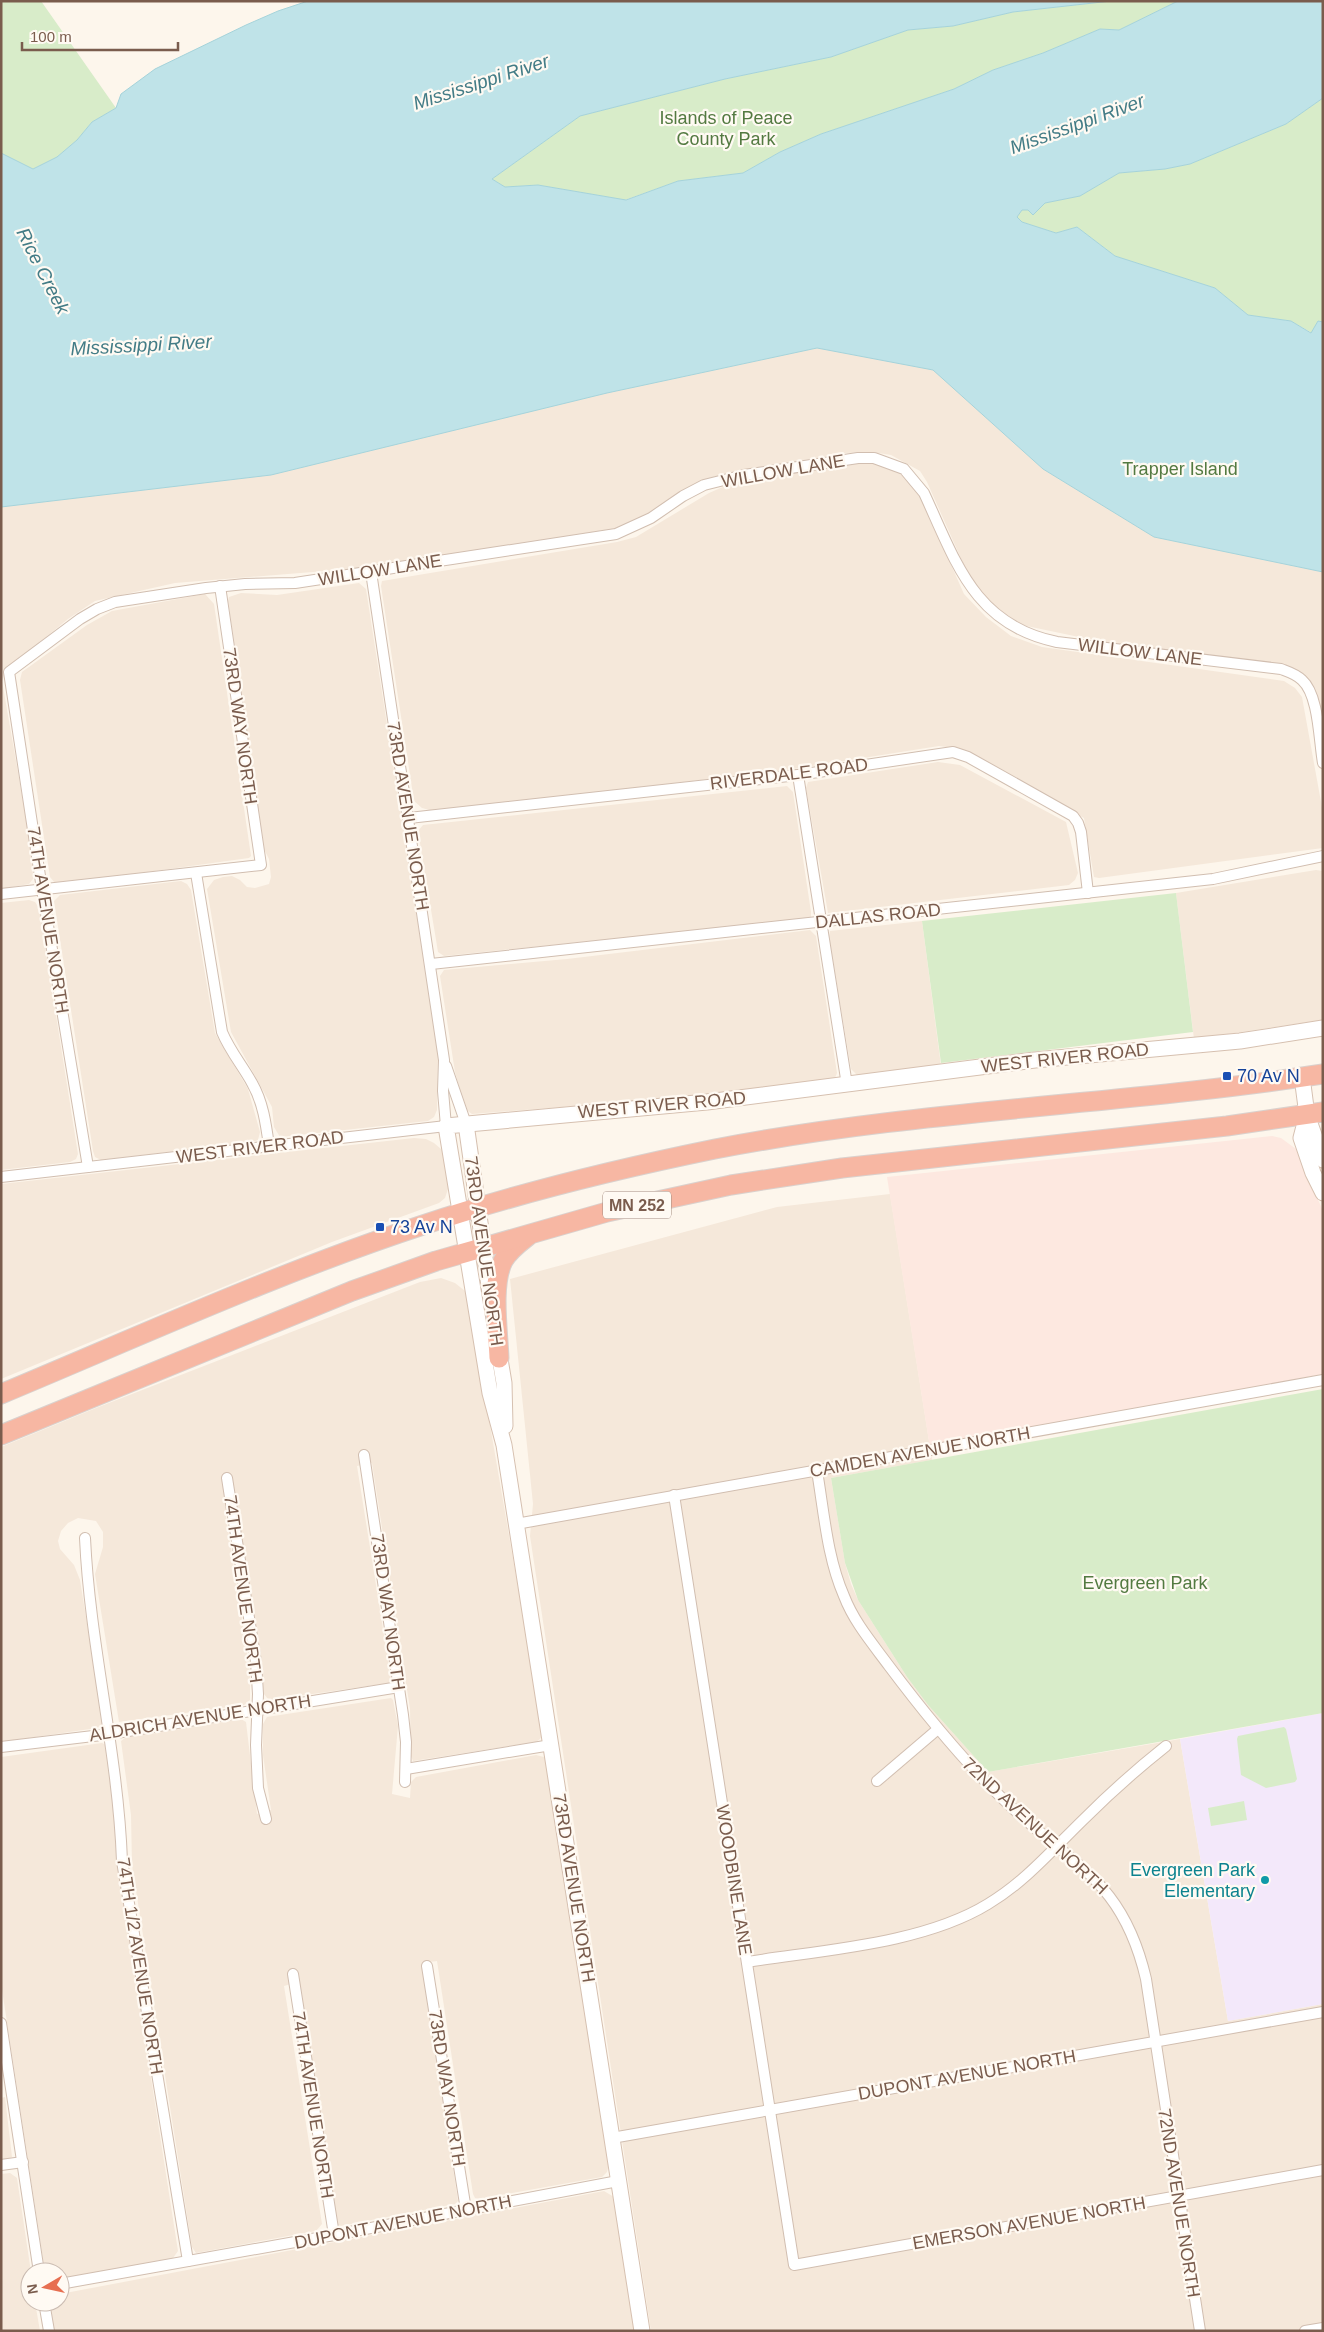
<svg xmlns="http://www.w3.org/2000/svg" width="1324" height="2332" font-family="Arial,sans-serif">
  <rect width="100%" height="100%" fill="#fdf6ec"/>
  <g fill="#f5e8da">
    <path d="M817 348 933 370 1043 469 1154 537 1323 572V712L1301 674 1122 646 1017 624 1002 613 979 590 963 563 927 482 920 471 891 455 872 452 846 453 723 474 707 479 624 527 362 568 175 583 95 601 68 619 6 670 2 681 36 875 29 884 1 889V507L271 475 607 393Z"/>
    <path d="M869 462 888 465 903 473 917 488 964 594 986 617 1011 636 1042 647 1284 681 1295 688 1302 697 1323 813V848L1099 878 1094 877 1084 818 953 748 939 746 787 770 433 811 422 808 414 801 381 586 382 581 617 542 636 537 709 493 734 482Z"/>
    <path d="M359 583 366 589 438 1053 437 1110 434 1117 428 1121 280 1137 274 1127 272 1107 231 1032 207 889 214 880 223 877 232 876 240 880 247 887 255 888 269 884 271 877 269 859 264 849 228 601 229 597 241 593 277 595Z"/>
    <path d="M205 594 214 604 251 856 249 858 60 884 55 883 50 877 20 680 22 672 87 625 112 611Z"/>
    <path d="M938 762 960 765 1066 822 1078 873 1075 880 1069 885 828 913 806 788 808 782Z"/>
    <path d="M787 786 793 792 811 912V917L806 919 444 956 438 952 418 831 423 825Z"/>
    <path d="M1316 870 1323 871V1020L1194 1039 1176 893Z"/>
    <path d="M181 881 187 884 191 890 215 1033 248 1089 260 1132 258 1140 253 1142 101 1160 95 1157 93 1151 54 901 60 895Z"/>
    <path d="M29 900 35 902 39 908 78 1154 76 1159 70 1162 1 1170V903Z"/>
    <path d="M922 921 941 1066 859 1077 851 1069 829 937 830 931Z"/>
    <path d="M810 930 816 936 837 1073 835 1078 829 1082 651 1100 472 1114 465 1109 455 1072 440 976 444 970 567 959Z"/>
    <path d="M414 1138 426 1139 434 1143 441 1149 447 1159 450 1183 445 1198 439 1203 332 1242 1 1379V1184Z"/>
    <path d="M890 1194 932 1460 831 1478 845 1563 851 1584 858 1600 907 1677 928 1705 988 1772 1180 1739 1228 2021 1323 2004V2331H651L530 1536 533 1504 510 1279 777 1207Z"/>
    <path d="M441 1278 455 1283 465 1291 469 1303 543 1733 540 1739 536 1742 413 1761 411 1756 410 1709 372 1463 357 1466 391 1679 389 1683 271 1700 268 1699 264 1694 236 1515 226 1516 250 1671V1700L244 1705 119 1722 95 1574 103 1547V1532L96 1521 78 1518 68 1523 61 1531 58 1541 60 1549 74 1565 80 1580 103 1723 97 1728 1 1742V1447L96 1408 420 1282Z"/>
    <path d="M391 1698 393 1700 398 1726 392 1794 410 1798 411 1782 416 1777 536 1755 544 1757 547 1761 609 2164 607 2172 602 2177 478 2199 475 2198 473 2194 437 1961 422 1963 458 2201 455 2204 340 2226 337 2224 298 1982 284 1986 322 2224 316 2231 196 2253 192 2247 132 1865 131 1815 121 1741 125 1738 241 1719 246 1722 257 1814 271 1810 263 1755V1724L267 1717Z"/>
    <path d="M102 1743 106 1745 117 1820 118 1866 178 2251 173 2258 60 2279V2272H45L1 1983V1757Z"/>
    <path d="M5 2097 12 2157 1 2161V2098Z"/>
    <path d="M10 2173 17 2178 31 2272 30 2302H35L40 2331H1V2174Z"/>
    <path d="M604 2191 614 2197 635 2331H54L49 2302H60V2294Z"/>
  </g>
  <path fill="#fde8e0" d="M1272 1136 1281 1138 1296 1149 1323 1211V1374L930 1448 887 1177Z"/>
  <path fill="#f3e8fa" d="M1323 1713V2004L1228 2021 1180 1739Z"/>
  <g fill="#d8ecc9">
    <path d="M1 1H41L116 108 92 122 77 140 57 157 33 169 9 157 1 165Z"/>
    <path d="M1111 1H1178L1119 30 1100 29 1043 53 993 70 954 89 821 134 780 152 743 173 678 181 625 200 538 185 505 187 492 179 580 116 725 79 831 57 908 30 953 26 1013 12Z"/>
    <path d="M1323 98V322L1318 321 1312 333 1291 321 1248 315 1215 288 1115 256 1077 227 1056 233 1022 222 1017 217 1022 210H1028L1033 215 1045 203 1080 196 1119 173 1165 169 1190 164 1286 124Z"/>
    <path d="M1176 893 1193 1032 941 1063 922 921Z"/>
    <path d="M1323 1389V1713L988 1772 928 1705 907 1677 858 1600 845 1563 831 1478Z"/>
    <path d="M1284 1727 1286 1729 1297 1779 1295 1782 1266 1788 1241 1775 1237 1739 1238 1736Z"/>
    <path d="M1244 1801 1247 1820 1211 1826 1208 1808Z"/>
  </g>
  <path fill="#bfe3e8" stroke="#a5d3da" d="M308 1H1111L1013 12 953 26 908 30 831 57 725 79 580 116 492 179 505 187 538 185 626 200 678 181 743 173 780 152 821 134 954 89 993 70 1043 53 1100 29 1119 30 1178 1H1323V98L1286 124 1190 164 1165 169 1119 173 1080 196 1045 203 1033 215 1028 210H1022L1017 217 1022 222 1056 233 1077 227 1115 256 1215 288 1248 315 1291 321 1311 333 1318 321 1323 322V572L1154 537 1043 469 933 370 817 348 607 393 271 475 1 507V153L33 169 57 157 77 140 92 122 116 108 121 94 155 69 246 25 278 11Z"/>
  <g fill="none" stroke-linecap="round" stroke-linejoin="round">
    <defs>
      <g id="street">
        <path d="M798 775 847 1085"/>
        <path d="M409 818 798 775 953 752 968 757 1073 816 1078 823 1081 832 1088 893"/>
        <path d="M196 873 222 1032C230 1051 242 1065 252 1083 263 1102 266 1124 269 1146"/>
        <path d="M1 894 261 865 220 586"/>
        <path d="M431 964 1213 879 1323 856"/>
        <path d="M446 1066 466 1124"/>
        <path d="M88 1167 42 889 9 672 80 619 97 609 115 602 206 588 245 584 295 583 616 534 651 518 683 496 704 485 744 475 858 458H874L904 469 924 493C956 562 974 625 1057 642L1281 669C1289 672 1296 674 1302 680 1319 695 1319 741 1323 763"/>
        <path d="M1 1177 446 1126 443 1091 444 1060 371 572"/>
        <path d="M364 1455 403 1715 406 1742 405 1782"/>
        <path d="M817 1471C824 1512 827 1557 844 1596 854 1622 872 1643 889 1666 925 1714 963 1761 1007 1803 1073 1866 1123 1880 1146 1979L1200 2331"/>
        <path d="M227 1478 256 1662 258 1694 256 1745 258 1788 266 1819"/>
        <path d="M674 1495 794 2265 1323 2170"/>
        <path d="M516 1524 1323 1380"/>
        <path d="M85 1538C90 1647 118 1752 122 1861L188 2261"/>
        <path d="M1 1747 110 1734 399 1687"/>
        <path d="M406 1769 551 1745"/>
        <path d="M877 1781 938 1729"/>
        <path d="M747 1962C822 1950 923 1944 988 1904 1025 1882 1053 1849 1084 1819 1110 1793 1137 1769 1166 1746"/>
        <path d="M427 1966 466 2210"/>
        <path d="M293 1974 334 2235"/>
        <path d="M1 2023 39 2272"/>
        <path d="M612 2138 1323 2012"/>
        <path d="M1 2165 23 2162"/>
        <path d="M60 2284 334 2235 618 2181"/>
        <path d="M44 2302 49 2331"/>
        <path d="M1305 2331 1323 2328"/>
      </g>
      <g id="secondary">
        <path d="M1302 1077 1307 1115 1323 1160"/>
        <path d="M1307 1115 1301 1138 1313 1173 1323 1193"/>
        <path d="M466 1124 491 1300"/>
        <path d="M498 1347 504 1383 505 1426"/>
        <path d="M642 2331 504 1445 490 1393 446 1126 707 1102 1035 1060 1240 1041 1323 1028"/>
      </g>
      <g id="highway">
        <path d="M499 1358C498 1331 491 1285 503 1261 509 1250 519 1243 528 1236"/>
        <path d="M1 1394C140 1336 280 1272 423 1225 518 1193 617 1169 715 1149 916 1110 1121 1105 1323 1074"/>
        <path d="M1 1435 352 1291 436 1261 607 1212 731 1185 842 1168 1227 1126 1323 1112"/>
      </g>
    </defs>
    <use href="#street" stroke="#d1beb0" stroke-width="12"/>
    <use href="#secondary" stroke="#d6c0b0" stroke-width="17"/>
    <use href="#highway" stroke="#dad1cd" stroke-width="21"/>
    <use href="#street" stroke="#fff" stroke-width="10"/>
    <use href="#secondary" stroke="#fff" stroke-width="15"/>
    <use href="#highway" stroke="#f7b7a3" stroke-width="19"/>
  </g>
  <g fill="#1a4fb4" stroke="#fffaf3" stroke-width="2">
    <rect x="1222" y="1071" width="10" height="10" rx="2.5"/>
    <rect x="375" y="1222" width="10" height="10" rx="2.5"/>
  </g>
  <circle fill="#0f9aa8" stroke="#fffaf3" stroke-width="2" cx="1265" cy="1880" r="5"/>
  <g text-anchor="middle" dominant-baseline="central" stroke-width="4.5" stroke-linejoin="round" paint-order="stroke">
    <rect fill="#fffaf3" stroke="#a28b7f" stroke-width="1" x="603" y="1191.5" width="68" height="27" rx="4"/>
    <g font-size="16" font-weight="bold" fill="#7a5c4d">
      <text x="637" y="1205">MN 252</text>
    </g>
    <g font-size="18" fill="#537a41" stroke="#fffaf3">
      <text x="726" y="118">Islands of Peace<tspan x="726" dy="21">County Park</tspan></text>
      <text x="1180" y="469">Trapper Island</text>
      <text x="1145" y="1583">Evergreen Park</text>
    </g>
    <g font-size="18" fill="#7a5c4d" stroke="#fffaf3">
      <text transform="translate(783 471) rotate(-10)">WILLOW LANE</text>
      <text transform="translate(380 570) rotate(-9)">WILLOW LANE</text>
      <text transform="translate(1140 652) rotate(7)">WILLOW LANE</text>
      <text transform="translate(240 726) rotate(82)">73RD WAY NORTH</text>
      <text transform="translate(789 774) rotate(-7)">RIVERDALE ROAD</text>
      <text transform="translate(408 816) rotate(81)">73RD AVENUE NORTH</text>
      <text transform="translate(878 916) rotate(-6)">DALLAS ROAD</text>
      <text transform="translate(48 920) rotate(81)">74TH AVENUE NORTH</text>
      <text transform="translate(1065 1058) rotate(-6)">WEST RIVER ROAD</text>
      <text transform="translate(662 1105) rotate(-5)">WEST RIVER ROAD</text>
      <text transform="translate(260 1147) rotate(-7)">WEST RIVER ROAD</text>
      <text transform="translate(484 1251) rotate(82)">73RD AVENUE NORTH</text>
      <text transform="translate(920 1452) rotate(-10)">CAMDEN AVENUE NORTH</text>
      <text transform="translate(243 1589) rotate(82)">74TH AVENUE NORTH</text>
      <text transform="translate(388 1612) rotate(82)">73RD WAY NORTH</text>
      <text transform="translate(200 1718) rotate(-9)">ALDRICH AVENUE NORTH</text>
      <text transform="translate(1035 1826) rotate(43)">72ND AVENUE NORTH</text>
      <text transform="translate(734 1880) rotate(81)">WOODBINE LANE</text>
      <text transform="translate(574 1888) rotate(81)">73RD AVENUE NORTH</text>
      <text transform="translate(140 1966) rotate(81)">74TH 1/2 AVENUE NORTH</text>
      <text transform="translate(967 2075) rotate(-10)">DUPONT AVENUE NORTH</text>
      <text transform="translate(447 2088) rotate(81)">73RD WAY NORTH</text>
      <text transform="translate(313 2105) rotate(81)">74TH AVENUE NORTH</text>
      <text transform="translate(1179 2203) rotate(81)">72ND AVENUE NORTH</text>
      <text transform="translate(403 2222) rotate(-11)">DUPONT AVENUE NORTH</text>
      <text transform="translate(1029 2223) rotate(-10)">EMERSON AVENUE NORTH</text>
    </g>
    <g font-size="18" fill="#164399" stroke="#fffaf3" text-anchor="start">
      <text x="1237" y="1076">70 Av N</text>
      <text x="390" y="1227">73 Av N</text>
    </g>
    <g font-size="18" fill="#0d838f" stroke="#fffaf3" text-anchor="end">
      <text x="1255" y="1870">Evergreen Park<tspan x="1255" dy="21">Elementary</tspan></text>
    </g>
    <g font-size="19" font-style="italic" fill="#437c86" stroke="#fffaf3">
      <text transform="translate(481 82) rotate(-18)">Mississippi River</text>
      <text transform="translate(1077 124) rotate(-20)">Mississippi River</text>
      <text transform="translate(43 271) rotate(63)">Rice Creek</text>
      <text transform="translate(141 345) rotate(-3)">Mississippi River</text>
    </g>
  </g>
  <rect width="1324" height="2332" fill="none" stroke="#7a5c4d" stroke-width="5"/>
  <g transform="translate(45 2287) rotate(261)"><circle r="24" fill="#fffaf3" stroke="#cabbb1"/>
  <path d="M0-4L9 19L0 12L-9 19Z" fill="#e76f51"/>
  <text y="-8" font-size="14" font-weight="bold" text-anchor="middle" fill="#7a5c4d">N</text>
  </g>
  <path d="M22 42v8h156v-8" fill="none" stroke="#7a5c4d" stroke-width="2.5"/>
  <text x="30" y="42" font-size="15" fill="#7a5c4d" stroke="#fffaf3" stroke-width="4" paint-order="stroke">100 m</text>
</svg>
